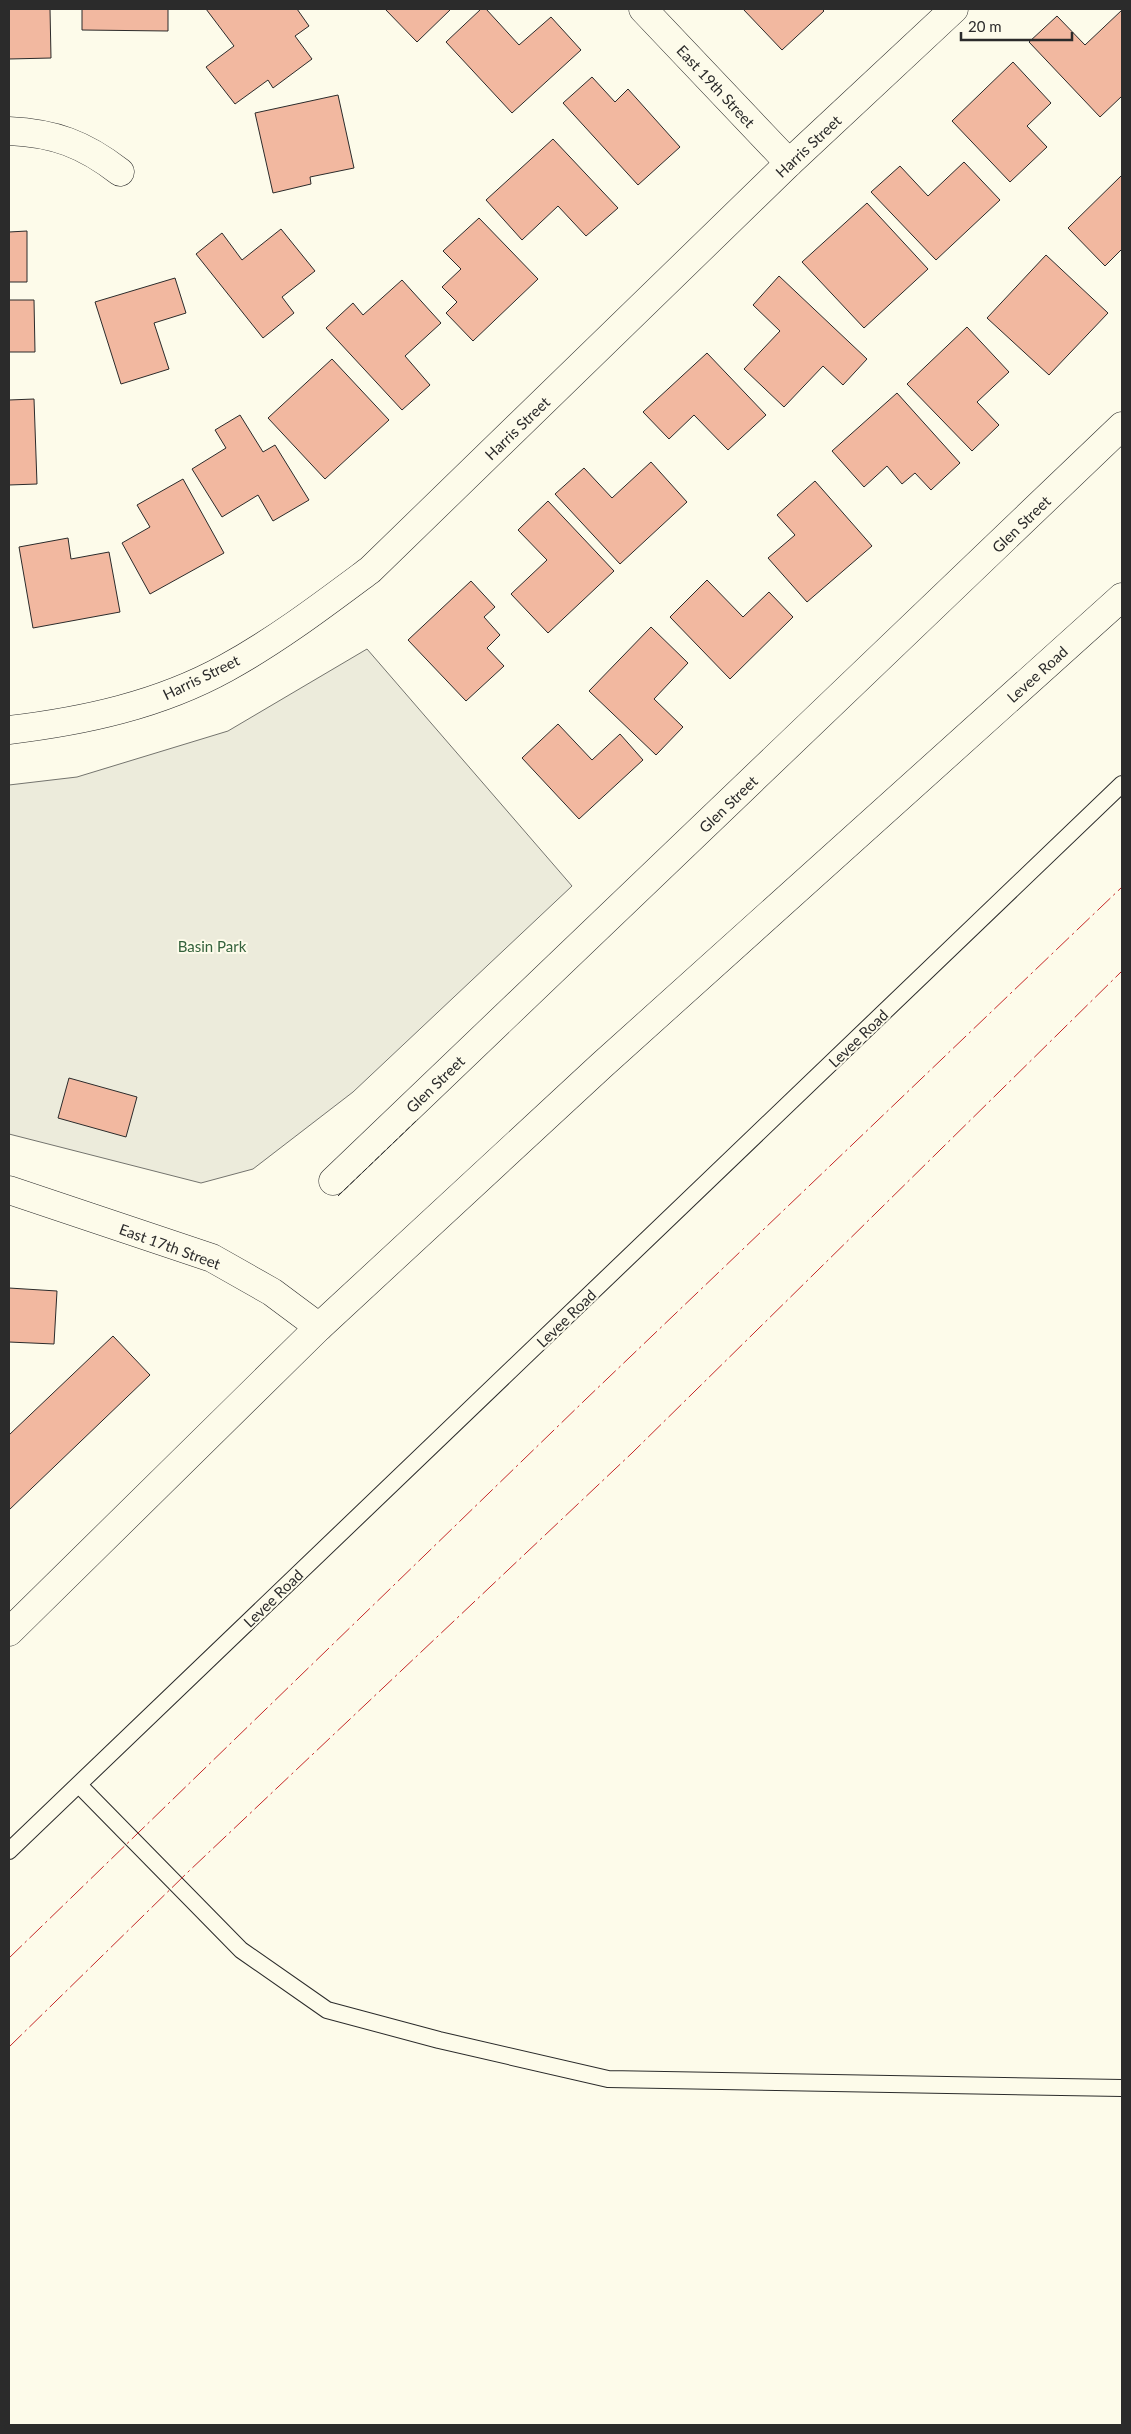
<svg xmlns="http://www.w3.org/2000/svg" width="1131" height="2434" font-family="Lato,sans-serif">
  <rect width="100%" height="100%" fill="#fdfbea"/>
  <path fill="#ecebdb" stroke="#74746e" d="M367 649 572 886 353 1092 253 1169 201 1183 9 1134V785L77 777 228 731Z"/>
  <g fill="#f2b8a0" stroke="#2b2b2b">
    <path d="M9 9H50L51 58 9 59Z"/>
    <path d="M82 9H168V31L82 30Z"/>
    <path d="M206 9H297L309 26 295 36 312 59 273 88 268 80 235 104 206 67 234 46Z"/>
    <path d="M385 9H451L417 42Z"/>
    <path d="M481 9H486L519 45 551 17 581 50 512 113 446 42Z"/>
    <path d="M743 9H822L824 11 782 50Z"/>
    <path d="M1122 10V96L1100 117 1029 42 1057 16 1085 45Z"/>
    <path d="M1013 62 1051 103 1027 126 1047 147 1010 182 952 121Z"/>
    <path d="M592 77 615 102 628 89 680 147 638 185 563 103Z"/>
    <path d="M338 95 354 168 310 177 311 184 273 193 255 113Z"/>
    <path d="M553 139 618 208 586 236 558 206 522 240 486 200Z"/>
    <path d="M964 162 1000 200 936 260 871 192 900 166 928 196Z"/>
    <path d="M1122 175V249L1105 266 1068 228Z"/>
    <path d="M867 203 928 269 864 328 802 262Z"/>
    <path d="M479 218 538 279 473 341 446 313 457 302 442 287 461 269 443 251Z"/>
    <path d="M281 229 315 271 282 297 294 313 263 338 196 254 222 233 242 260Z"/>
    <path d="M27 231V282H9V232Z"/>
    <path d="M1046 255 1108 313 1049 375 987 318Z"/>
    <path d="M779 276 867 359 843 385 823 366 784 407 744 369 780 331 753 305Z"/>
    <path d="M175 278 186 313 154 323 169 369 121 384 95 302Z"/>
    <path d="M402 280 441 323 405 356 430 385 402 410 326 328 353 303 363 315Z"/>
    <path d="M9 300H34L35 352H9Z"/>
    <path d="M967 327 1009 372 977 402 999 425 972 451 907 384Z"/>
    <path d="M707 353 766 415 728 450 694 415 669 439 643 412Z"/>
    <path d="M332 359 389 420 325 479 268 418Z"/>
    <path d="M897 393 960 463 931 490 915 473 902 484 887 466 864 487 832 451Z"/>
    <path d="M34 399 37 484 9 485V400Z"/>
    <path d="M240 415 263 452 275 445 309 500 273 521 258 495 222 517 192 469 226 448 215 430Z"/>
    <path d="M651 462 687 502 620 564 555 494 584 468 612 498Z"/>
    <path d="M183 479 224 553 150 594 122 543 150 527 137 505Z"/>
    <path d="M815 481 872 546 807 602 768 558 795 535 777 515Z"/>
    <path d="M548 501 614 571 548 633 511 594 547 560 518 530Z"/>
    <path d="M68 538 71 559 109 552 120 612 33 628 19 547Z"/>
    <path d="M707 580 743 617 769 592 793 617 730 679 670 617Z"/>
    <path d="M471 581 495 607 484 617 500 635 487 648 504 666 466 701 408 640Z"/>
    <path d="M651 627 688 663 654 699 683 727 656 755 589 691Z"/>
    <path d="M558 724 592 760 620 734 643 760 579 819 522 758Z"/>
    <path d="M69 1078 137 1097 126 1137 58 1118Z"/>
    <path d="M9 1288 57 1291 54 1344 9 1342Z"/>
    <path d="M113 1336 150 1375 9 1510V1435Z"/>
  </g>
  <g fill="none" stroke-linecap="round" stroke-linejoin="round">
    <defs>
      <g id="service">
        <path d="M79 1785 241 1950 327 2010 439 2040 608 2079 1122 2088"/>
        <path d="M9 1851 1122 784"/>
      </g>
      <g id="minor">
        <path d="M643 9 789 163"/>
        <path d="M9 131C54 133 84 144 120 172"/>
        <path d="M9 730C84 721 159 705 226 668 277 640 323 605 370 570L789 163 954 9"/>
        <path d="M333 1181 1122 426"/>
        <path d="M9 1190 212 1258 272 1292 319 1327"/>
      </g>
      <path id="trunk" d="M9 1632 319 1327 602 1065 1122 597"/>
    </defs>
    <use href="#service" stroke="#2b2b2b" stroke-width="18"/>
    <use href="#minor" stroke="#2b2b2b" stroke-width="29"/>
    <use href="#trunk" stroke="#2b2b2b" stroke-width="29"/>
    <use href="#service" stroke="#fdfbea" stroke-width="16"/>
    <use href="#minor" stroke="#fdfbea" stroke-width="28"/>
    <use href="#trunk" stroke="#fdfbea" stroke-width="28"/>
    <path stroke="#2b2b2b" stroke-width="1" stroke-dasharray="6 2.5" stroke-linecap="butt" d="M338 1196 418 1119"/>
    <g stroke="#c62828" stroke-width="1" stroke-dasharray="18 4 2.5 4" stroke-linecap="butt">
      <path d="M9 1958 585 1400 1122 887"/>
      <path d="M9 2047 189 1871 632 1453 1122 971"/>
    </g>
  </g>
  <g text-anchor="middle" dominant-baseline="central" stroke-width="4" stroke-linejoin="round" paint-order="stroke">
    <g font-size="15" fill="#2b2b2b" stroke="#fdfbea">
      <text transform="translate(716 86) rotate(47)">East 19th Street</text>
      <text transform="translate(808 146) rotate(-43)">Harris Street</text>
      <text transform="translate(517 428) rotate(-44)">Harris Street</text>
      <text transform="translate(1021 524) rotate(-44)">Glen Street</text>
      <text transform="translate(1037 674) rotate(-42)">Levee Road</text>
      <text transform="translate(201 677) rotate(-26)">Harris Street</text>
      <text transform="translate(728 804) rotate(-44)">Glen Street</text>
      <text transform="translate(858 1038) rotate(-44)">Levee Road</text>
      <text transform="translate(435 1084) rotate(-44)">Glen Street</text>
      <text transform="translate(170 1246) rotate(20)">East 17th Street</text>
      <text transform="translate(566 1318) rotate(-44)">Levee Road</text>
      <text transform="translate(273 1598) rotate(-44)">Levee Road</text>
    </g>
    <g font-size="15" fill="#34623c" stroke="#fdfbea">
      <text x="212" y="946">Basin Park</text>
    </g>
  </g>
  <rect width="1131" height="2434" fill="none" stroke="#2b2b2b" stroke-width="20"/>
  <path d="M961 32v8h111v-8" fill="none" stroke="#2b2b2b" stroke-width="2.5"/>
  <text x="968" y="32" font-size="15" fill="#2b2b2b" stroke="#fdfbea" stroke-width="4" paint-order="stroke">20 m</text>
</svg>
